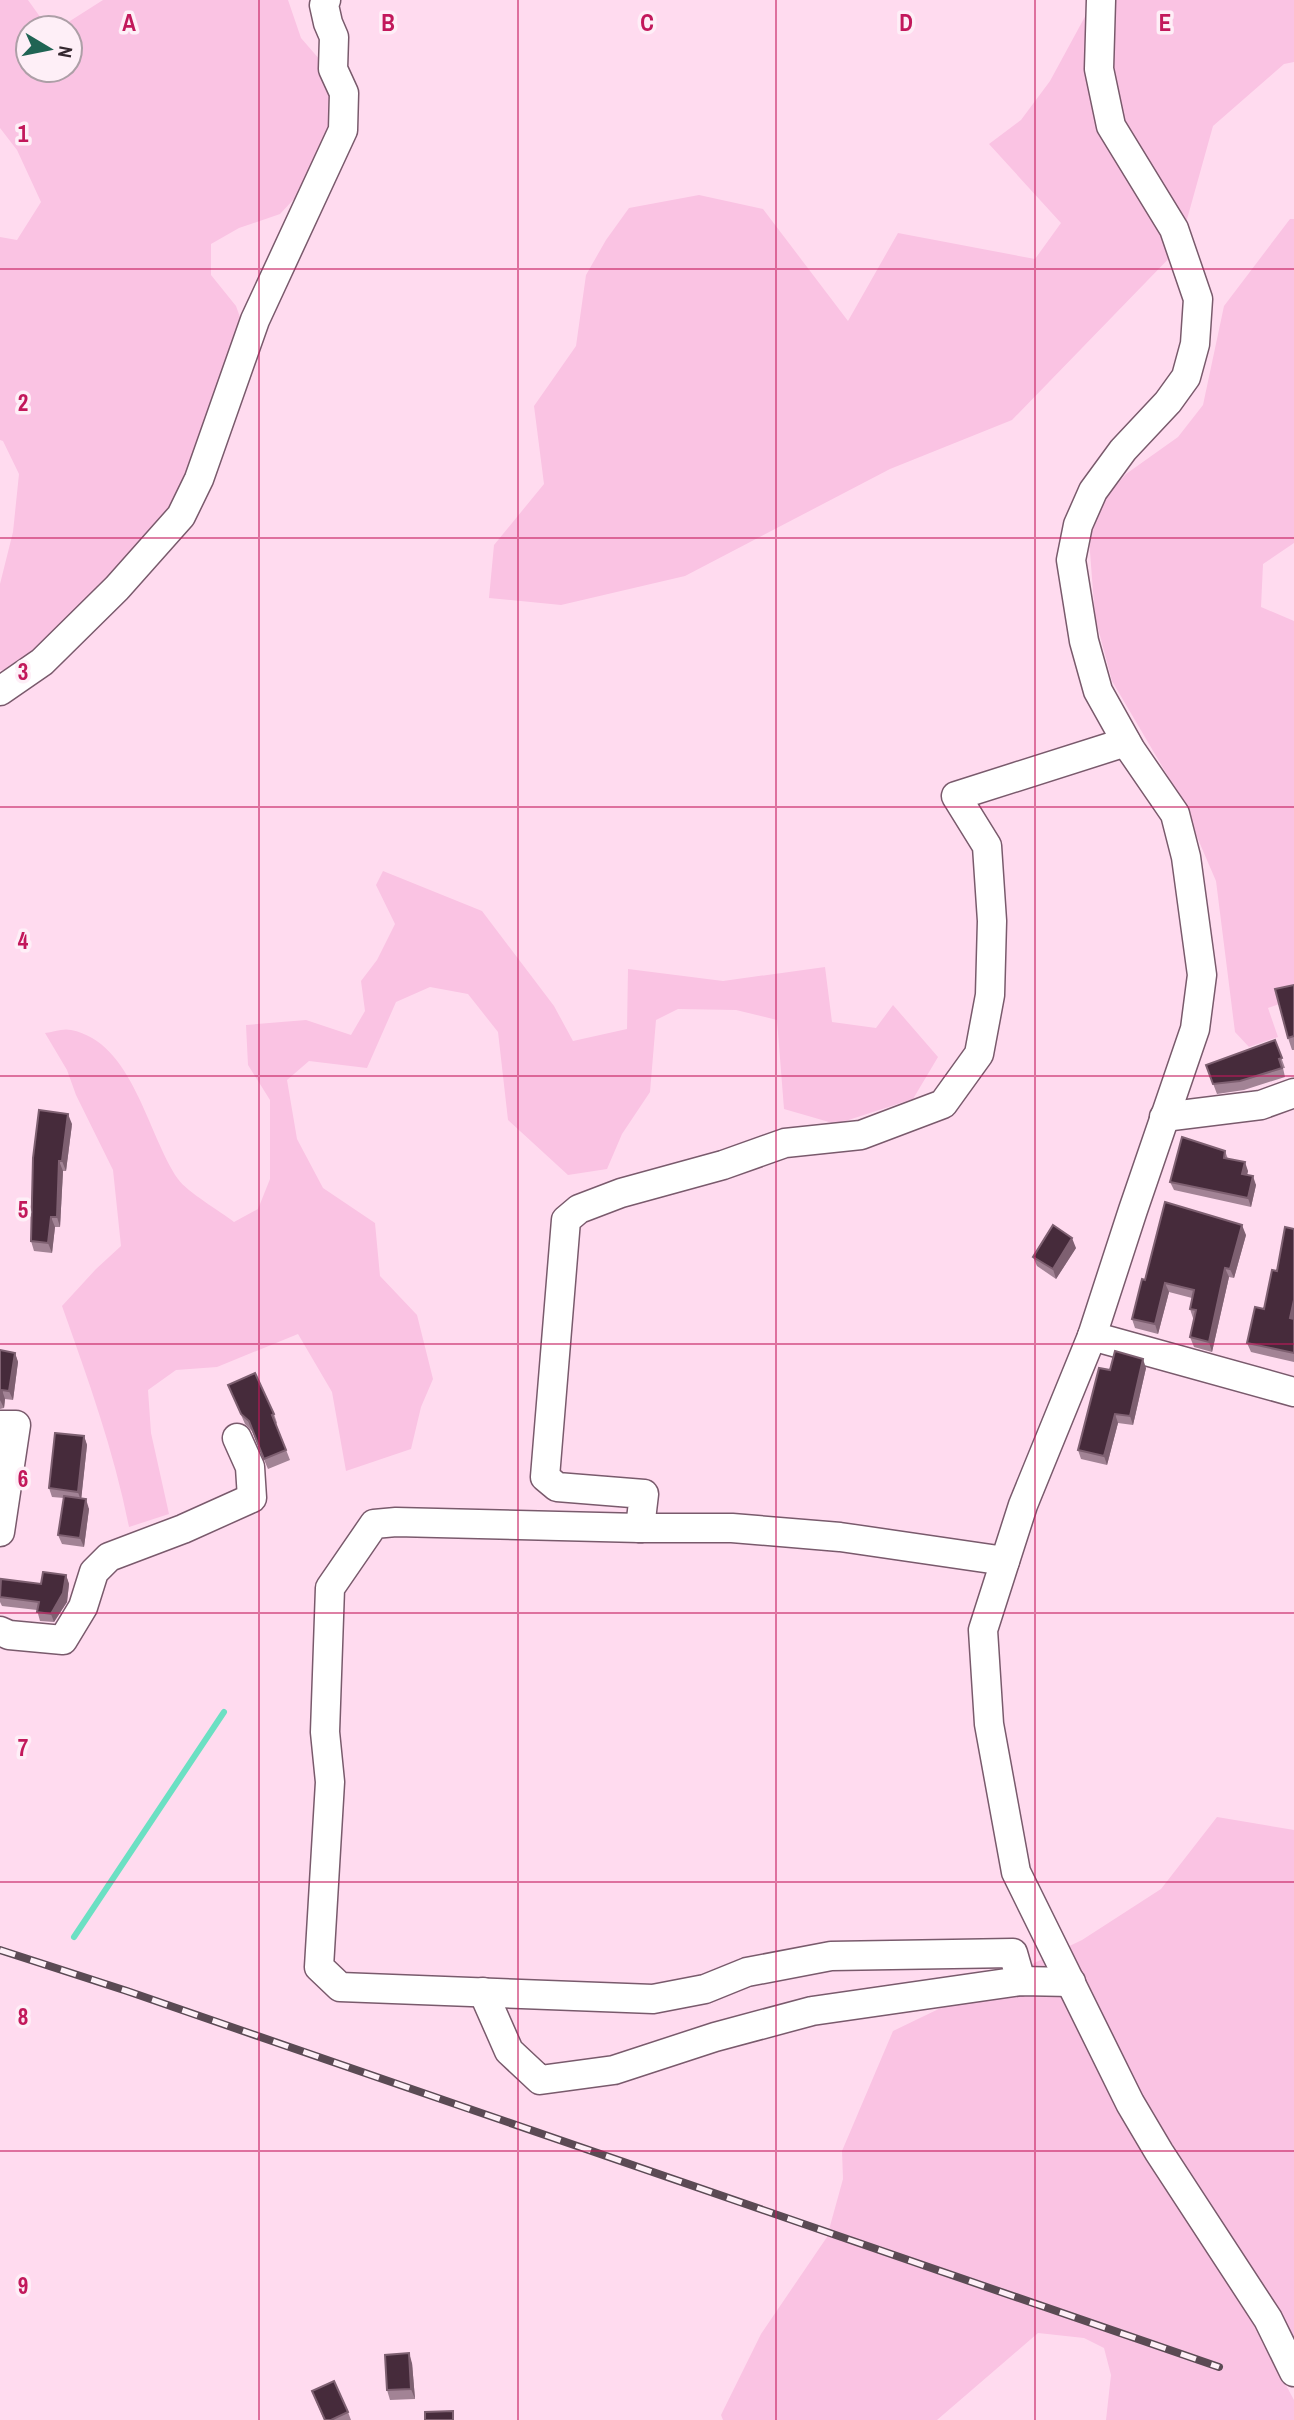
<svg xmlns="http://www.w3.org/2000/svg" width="1294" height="2420" font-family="'Archivo Narrow',sans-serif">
  <rect width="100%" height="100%" fill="#ffdbef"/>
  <g fill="#fac3e3">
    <path d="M0 0H28L48 28H28V70H70V28H59L103 0H288L301 38 327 68 338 114 320 171 280 214 239 228 211 244V275L236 306 251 348 178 507 19 671 0 670V584L13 532 19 474 3 441 0 440V237L17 240 41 202 17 150 0 128Z"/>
    <path d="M1094 0H1294V62L1284 64 1213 126 1179 248 1012 420 890 469 685 576 561 605 489 598 494 545 544 484 534 406 576 346 586 275 606 240 629 208 699 195 763 209 848 321 898 233 1035 259 1061 223 989 144 1021 120 1050 81Z"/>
    <path d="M1290 219H1294V543L1263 564 1261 607 1294 621V999L1268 1008 1278 1037 1249 1047 1235 1032 1216 881 1179 795 1112 681 1095 617 1089 539 1106 497 1126 474 1178 437 1203 405 1224 306Z"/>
    <path d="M383 871 482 911 554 1006 573 1041 627 1029 628 969 723 981 825 967 832 1022 876 1028 893 1005 938 1057 913 1099 836 1124 784 1109 777 1020 736 1010 678 1009 656 1020 650 1092 622 1134 607 1169 568 1175 508 1120 498 1032 468 994 430 987 396 1002 367 1068 309 1061 287 1080 297 1139 323 1188 375 1223 380 1276 417 1315 433 1379 421 1407 411 1449 346 1471 332 1392 298 1334 217 1367 176 1370 148 1390 151 1433 169 1514 129 1527C114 1451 88 1379 62 1306L96 1269 121 1246 113 1170 76 1095 67 1070 45 1033C53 1032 63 1028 71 1030 133 1042 147 1134 178 1179 187 1192 220 1211 234 1222L258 1209 270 1179V1100L248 1065 246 1025 306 1020 351 1035 365 1011 361 981 377 960 395 924 376 885Z"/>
    <path d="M1217 1817 1294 1830V2349L1273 2361 1294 2400V2420H1106L1111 2375 1104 2348 1084 2338 1038 2333 937 2420H723L721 2415 761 2334 827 2237 843 2179 842 2151 893 2031 1082 1940 1161 1889Z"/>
  </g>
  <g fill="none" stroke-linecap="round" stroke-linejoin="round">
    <path stroke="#6be0c3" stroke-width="6" d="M74 1937 224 1712"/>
    <defs>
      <g id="minor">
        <path d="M1101 0 1099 69 1111 126 1174 229 1198 299 1195 344 1186 377 1168 402 1123 450 1093 491 1078 525 1071 560 1084 641 1098 691 1131 750 1175 814 1186 857 1202 975 1195 1029 1133 1210 1092 1336 1023 1505 983 1630 989 1724 1016 1872 1130 2103 1159 2152 1268 2319 1294 2372"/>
        <path d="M0 691 42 662 117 588 181 516 199 479 255 320 343 130 344 93 333 69 334 37 328 23 324 5 326 0"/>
        <path d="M1164 1117 1261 1105 1294 1093"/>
        <path d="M1092 1336 1294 1392"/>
        <path d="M0 1425H16L0 1532"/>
        <path d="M640 1528 644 1494 557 1487 545 1477 566 1220 579 1209 621 1193 723 1165 785 1143 861 1135 943 1104 979 1054 990 995 992 921 987 846 956 796 1126 742"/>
        <path d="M1005 1561 840 1537 732 1528H640L396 1522 374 1524 330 1588 325 1732 330 1782 319 1967 340 1987 653 1999 705 1989 747 1972 831 1956 1013 1953 1021 1981"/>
        <path d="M0 1631 9 1635 63 1640 83 1607 94 1572 109 1557 183 1529 252 1498 250 1467 237 1438"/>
        <path d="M483 1992 509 2051 540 2080 614 2070 715 2037 812 2011 1021 1981 1071 1982"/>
      </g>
    </defs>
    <use href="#minor" stroke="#795a6c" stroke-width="31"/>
    <use href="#minor" stroke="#fff" stroke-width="28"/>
    <defs>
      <path id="rail" d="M0 1950 127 1991 1219 2367"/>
    </defs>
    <use href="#rail" stroke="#5b4a54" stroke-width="8"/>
    <use href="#rail" stroke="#feeff7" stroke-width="5" stroke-dasharray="16" stroke-linecap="butt"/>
  </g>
  <g fill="#a28395">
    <path d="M1294 985V1050H1292L1288 1038Z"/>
    <path d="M1275 1040 1285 1068H1283L1285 1077 1244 1090 1217 1094 1206 1065Z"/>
    <path d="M72 1124 66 1171H63L60 1227H55L52 1253 34 1251 31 1241Z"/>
    <path d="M1225 1151 1228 1159 1248 1171 1247 1175 1256 1185 1251 1207 1174 1190 1170 1182Z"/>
    <path d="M1294 1229V1362L1251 1352 1247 1343 1264 1309 1277 1271Z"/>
    <path d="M1246 1235 1234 1278 1229 1277 1212 1352 1194 1347 1190 1337 1194 1319 1193 1318 1190 1309 1192 1298 1169 1292 1158 1334 1135 1328 1132 1319 1145 1280Z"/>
    <path d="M1076 1248 1056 1279 1037 1266 1033 1257Z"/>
    <path d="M0 1350 15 1353 18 1362 13 1400 5 1399 4 1408 0 1409Z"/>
    <path d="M1146 1368 1133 1425 1118 1423 1107 1465 1081 1459 1078 1450 1110 1370Z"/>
    <path d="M228 1385 274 1414 277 1423 276 1424 290 1460 268 1469 252 1431 245 1424Z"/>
    <path d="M84 1436 87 1445 81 1499 89 1509 84 1547 62 1544 58 1535 64 1498 52 1497 49 1488Z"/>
    <path d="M66 1575 69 1584 67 1602 54 1622 40 1621 37 1610 2 1606 0 1602V1584H41Z"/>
    <path d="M412 2363 415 2399 390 2400 387 2390Z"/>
    <path d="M312 2391 348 2412 351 2420H324Z"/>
  </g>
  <g fill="#7e6071">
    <path d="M68 1114 72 1124 66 1171 62 1161Z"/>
    <path d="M59 1161 63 1171 60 1227 57 1217Z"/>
    <path d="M1245 1162 1248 1171 1245 1182 1242 1174Z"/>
    <path d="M1253 1176 1256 1185 1251 1207 1248 1198Z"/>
    <path d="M51 1217 55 1227 52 1253 48 1243Z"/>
    <path d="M1242 1225 1246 1235 1234 1278 1230 1269Z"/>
    <path d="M1072 1238 1076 1248 1056 1279 1053 1269Z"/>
    <path d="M1225 1268 1229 1277 1212 1352 1209 1342Z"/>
    <path d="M1165 1283 1169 1292 1158 1334 1155 1324Z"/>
    <path d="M1294 1300V1328L1290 1318Z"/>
    <path d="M15 1353 18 1362 13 1400 9 1391Z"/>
    <path d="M1143 1359 1146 1368 1133 1425 1130 1416Z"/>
    <path d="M2 1390 5 1399 4 1408 0 1400Z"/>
    <path d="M1115 1414 1118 1423 1107 1465 1104 1456Z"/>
    <path d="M84 1436 87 1445 81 1501 78 1492Z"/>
    <path d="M86 1499 89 1509 84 1547 80 1538Z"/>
    <path d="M66 1575 69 1584 67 1602 54 1622 51 1614Z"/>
    <path d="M409 2353 412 2363 415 2399 411 2389Z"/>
  </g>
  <g fill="#462b3b" stroke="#7e6071" stroke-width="2">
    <path d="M1294 985V1036L1288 1038 1275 989Z"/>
    <path d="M1275 1040 1282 1058 1279 1059 1282 1068 1240 1081 1213 1084 1206 1065Z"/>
    <path d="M39 1110 68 1114 62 1161H59L57 1217H51L48 1243 31 1241 33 1158Z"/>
    <path d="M1182 1137 1225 1151 1224 1158 1245 1162 1242 1174 1253 1176 1248 1198 1170 1182Z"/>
    <path d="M1165 1202 1242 1225 1230 1269 1225 1268 1209 1342 1190 1337 1196 1310 1190 1309 1194 1290 1165 1283 1155 1324 1132 1319 1142 1279 1145 1280Z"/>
    <path d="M1053 1225 1072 1238 1053 1269 1033 1257Z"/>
    <path d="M1285 1227 1294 1229V1300L1290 1318 1294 1319V1353L1247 1343 1255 1307 1264 1309 1272 1270 1277 1271Z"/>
    <path d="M0 1350 15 1353 9 1391 2 1390 0 1400Z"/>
    <path d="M1115 1351 1143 1359 1130 1416 1115 1414 1104 1456 1078 1450 1099 1368 1110 1370Z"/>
    <path d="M255 1373 274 1414 272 1415 286 1450 264 1459 249 1421 241 1414 228 1385Z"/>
    <path d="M55 1433 84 1436 78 1492 49 1488Z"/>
    <path d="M64 1496 86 1499 80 1538 58 1535Z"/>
    <path d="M43 1572 66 1575 63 1593 51 1614 37 1612 39 1602 0 1597 1 1579 41 1584Z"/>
    <path d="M409 2353 411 2389 387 2390 385 2355Z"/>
    <path d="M334 2381 348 2412 331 2420H325L312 2391Z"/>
    <path d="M453 2411V2420H425V2412Z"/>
  </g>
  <path fill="none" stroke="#c2185b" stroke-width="2" stroke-opacity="0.55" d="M259 0V2420M518 0V2420M776 0V2420M1035 0V2420M0 269H1294M0 538H1294M0 807H1294M0 1076H1294M0 1344H1294M0 1613H1294M0 1882H1294M0 2151H1294"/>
  <g font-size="23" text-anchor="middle" font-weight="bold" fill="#c2185b" stroke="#feeff7" stroke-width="7" stroke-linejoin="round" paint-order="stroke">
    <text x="129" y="31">A</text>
    <text x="388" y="31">B</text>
    <text x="647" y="31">C</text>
    <text x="906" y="31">D</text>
    <text x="1165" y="31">E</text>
    <text x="23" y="142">1</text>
    <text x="23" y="411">2</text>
    <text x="23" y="680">3</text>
    <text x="23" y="949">4</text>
    <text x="23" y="1218">5</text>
    <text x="23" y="1487">6</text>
    <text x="23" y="1756">7</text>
    <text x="23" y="2025">8</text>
    <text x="23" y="2294">9</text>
  </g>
  <g transform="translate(49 49) rotate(100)"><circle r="33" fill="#feeff7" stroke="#ad9fa7" stroke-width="2"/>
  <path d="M0-5L12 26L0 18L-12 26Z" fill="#206454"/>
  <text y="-10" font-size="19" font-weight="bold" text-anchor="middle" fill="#34272f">N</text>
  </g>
</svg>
